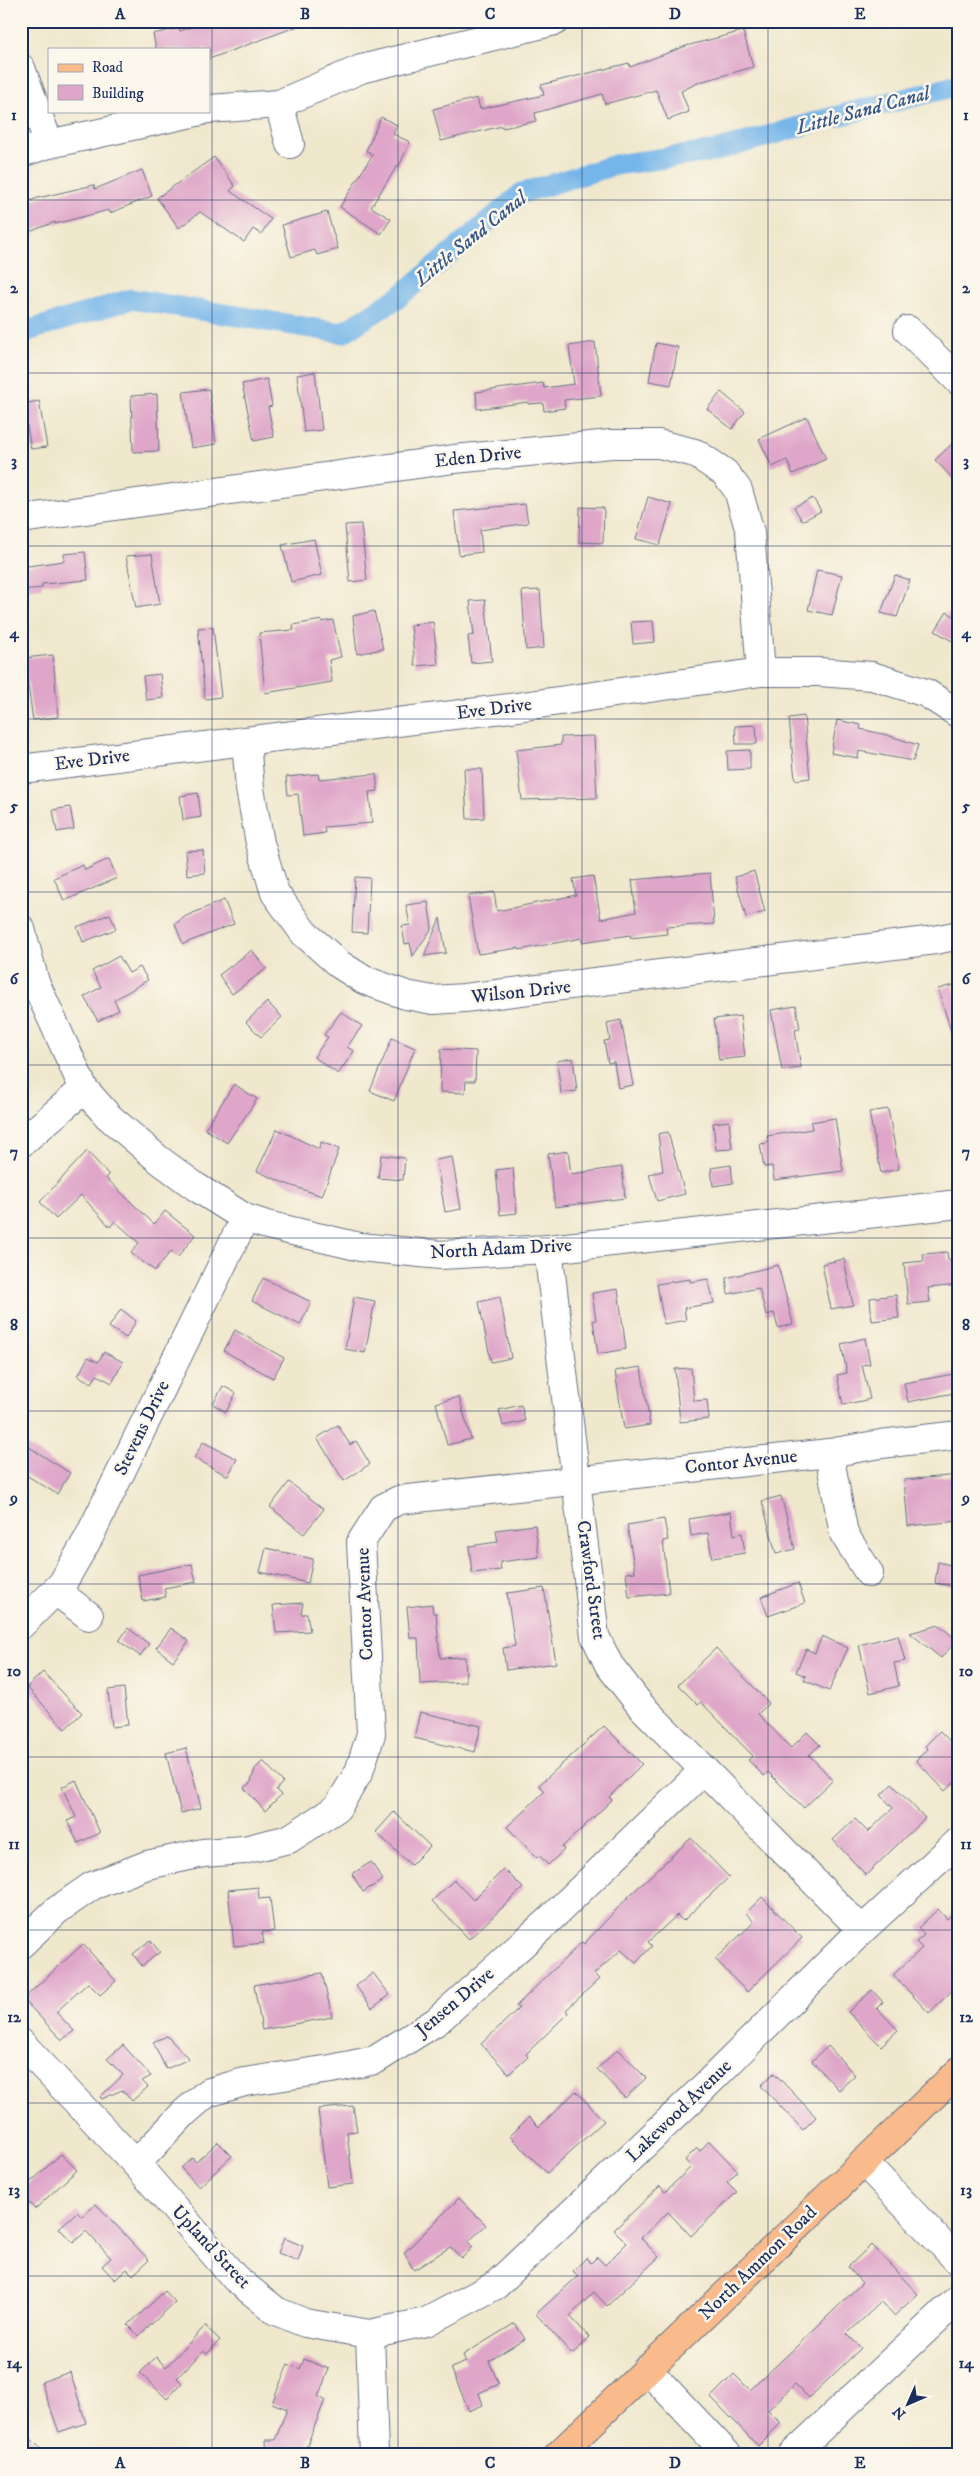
<svg xmlns="http://www.w3.org/2000/svg" width="980" height="2476" font-family="'IM FELL DW Pica',serif">
  <rect width="100%" height="100%" fill="#fbf7ec"/>
  <filter id="ink" filterUnits="userSpaceOnUse"><feTurbulence type="fractalNoise" baseFrequency=".02" numOctaves="2"/><feDisplacementMap in="SourceGraphic" scale="10" xChannelSelector="R" yChannelSelector="G"/><feConvolveMatrix kernelMatrix="1 2 1 2 8 2 1 2 1" color-interpolation-filters="sRGB"/></filter>
  <filter id="wash" filterUnits="userSpaceOnUse"><feTurbulence type="fractalNoise" baseFrequency=".0096" numOctaves="4" result="noise"/><feDisplacementMap in="SourceGraphic" scale="20" xChannelSelector="R" yChannelSelector="G"/><feGaussianBlur stdDeviation="1.12" result="paint"/><feColorMatrix in="noise" values="0 0 0 0 0 0 0 0 0 0 0 0 0 0 0 0 0 1.4 0 .05"/><feComposite in="paint" operator="in"/></filter>
  <g filter="url(#wash)">
    <rect width="100%" height="100%" fill="#f0e8cd"/>
    <g fill="none" stroke-linecap="round" stroke-linejoin="round">
      <path stroke="#75b5e9" stroke-width="21" d="M21 333 131 299 342 333 399 297 522 193 615 165 716 151 822 120 959 85"/>
    </g>
    <g id="blocks">
      <g fill="#dfa6c9">
        <path d="M206 21H309V22L209 59V49H156L153 34 179 28 180 31Z"/>
        <path d="M743 31 753 67 700 82 681 91 689 112 668 120 656 90 605 104 602 94 535 113 536 121 503 128 502 126 441 141 433 109 477 98 480 109 544 95 541 85 629 63 630 67 686 46Z"/>
        <path d="M381 117 397 125 393 134 410 142 399 166H397L371 207 391 219 381 234 340 207 373 154 366 151Z"/>
        <path d="M214 157 235 186 230 191 271 219 261 234 253 229 244 242 200 212 179 228 157 198Z"/>
        <path d="M142 170 152 196 110 213 109 210 55 224V222L21 235V204L38 198 94 185 95 189Z"/>
        <path d="M327 212 338 249 317 255 315 250 291 257 282 225Z"/>
        <path d="M595 342 601 396 564 400 565 408 544 411 543 403 528 404V402L477 409 476 392 543 383 544 388 574 384 569 346Z"/>
        <path d="M656 343 678 347 671 385 649 381Z"/>
        <path d="M315 372 322 430 304 432 297 375Z"/>
        <path d="M267 379 272 406 268 407 274 437 254 441 242 384Z"/>
        <path d="M209 389 216 444 191 448 183 392Z"/>
        <path d="M721 392 745 412 732 429 707 409Z"/>
        <path d="M157 394 159 451 133 452 131 396Z"/>
        <path d="M39 401 47 447 31 449 23 404Z"/>
        <path d="M807 417 826 459 793 474 787 460 772 467 759 439Z"/>
        <path d="M959 437V485L935 460Z"/>
        <path d="M648 497 672 504 660 545 636 539Z"/>
        <path d="M813 498 821 511 802 521 794 507Z"/>
        <path d="M525 504 528 523 480 530 482 552 459 555 454 511Z"/>
        <path d="M580 507 604 508 603 543 579 542Z"/>
        <path d="M361 524 367 580 350 582 345 525Z"/>
        <path d="M314 539 322 575 291 582 282 545Z"/>
        <path d="M85 552 88 580 42 584V588L21 590V567L64 561V554Z"/>
        <path d="M152 554 160 604 136 608 126 556Z"/>
        <path d="M817 570 842 575 832 615 808 610Z"/>
        <path d="M895 575 910 580 897 617 881 613Z"/>
        <path d="M540 590 544 648 526 650 522 591Z"/>
        <path d="M485 600 492 661 471 663 468 636 474 635 470 601Z"/>
        <path d="M374 611 383 649 357 654 353 616Z"/>
        <path d="M947 612 959 619V645L935 631Z"/>
        <path d="M322 620V622L333 620 341 657 329 660 332 682 265 693 259 633 294 630 293 625Z"/>
        <path d="M653 621 655 642 633 644 631 622Z"/>
        <path d="M433 622 438 664 415 666 411 625Z"/>
        <path d="M213 627 221 697 205 699 198 628Z"/>
        <path d="M53 655 58 717 33 720 24 658Z"/>
        <path d="M160 674 163 698 146 700 143 676Z"/>
        <path d="M804 716 810 778 795 780 789 718Z"/>
        <path d="M837 720 861 725 860 729 887 735 918 745 913 761 859 751 858 758 831 753Z"/>
        <path d="M756 725 757 744H736L735 726Z"/>
        <path d="M594 736 597 798 522 800 516 750 561 745V737Z"/>
        <path d="M750 750V769L728 770 727 751Z"/>
        <path d="M464 769H482L484 818 467 819Z"/>
        <path d="M318 774 319 779 376 774 378 791 369 792 372 823 324 827 325 833 303 836 298 794 288 795 286 777Z"/>
        <path d="M198 793 201 817 183 820 180 796Z"/>
        <path d="M70 807 74 829 57 832 53 810Z"/>
        <path d="M203 850 205 873 187 875 185 851Z"/>
        <path d="M109 859 117 878 64 901 54 878 83 865 85 870Z"/>
        <path d="M754 871 765 912 746 917 735 877Z"/>
        <path d="M710 873 714 924 666 927 667 934 631 938 630 935 582 942V938L519 950V948L478 954 468 896 494 892 497 911 576 895 573 879 593 876 601 919 636 912 632 880Z"/>
        <path d="M355 877 370 878 367 933 352 932Z"/>
        <path d="M224 900 234 924 183 944 175 924 186 916Z"/>
        <path d="M428 902 432 928 413 956 410 943 405 944 402 926 410 925 406 905Z"/>
        <path d="M110 914 116 929 83 942 77 927Z"/>
        <path d="M440 918 446 953 424 956Z"/>
        <path d="M252 950 266 969 232 994 219 975Z"/>
        <path d="M119 956 129 973 140 967 148 980 114 1000 119 1010 98 1021 84 997 101 987 92 971Z"/>
        <path d="M953 985 959 1004V1044H955L938 989Z"/>
        <path d="M267 1002 282 1017 261 1037 246 1022Z"/>
        <path d="M796 1006 800 1029 795 1030 801 1068 782 1070 771 1010Z"/>
        <path d="M341 1012 362 1026 347 1047 354 1051 338 1074 314 1057 328 1037 324 1035Z"/>
        <path d="M740 1016 745 1057 719 1060 714 1019Z"/>
        <path d="M621 1020 633 1085 618 1088 614 1062 608 1063 604 1041 610 1040 607 1023Z"/>
        <path d="M392 1038 415 1048 394 1101 370 1091Z"/>
        <path d="M441 1049 476 1051 475 1081H466L465 1093 440 1092Z"/>
        <path d="M573 1058 577 1091 561 1093 557 1061Z"/>
        <path d="M234 1084 257 1099 227 1143 205 1129Z"/>
        <path d="M888 1109 899 1169 881 1173 869 1112Z"/>
        <path d="M835 1118 843 1171 774 1180 772 1166 764 1167 760 1144 768 1143 767 1136 812 1129 811 1122Z"/>
        <path d="M729 1121 732 1149 716 1150 713 1123Z"/>
        <path d="M277 1129 319 1149 321 1142 339 1149 322 1196 284 1183 257 1171Z"/>
        <path d="M668 1132 685 1194 657 1201 649 1174 663 1171 658 1134Z"/>
        <path d="M87 1151 109 1175 106 1178 154 1224 165 1211 195 1235 178 1257 171 1251 155 1271 131 1253 139 1243 115 1221 110 1227 81 1195 56 1219 40 1202Z"/>
        <path d="M568 1151 571 1174 622 1167 625 1198 555 1207 548 1154Z"/>
        <path d="M381 1155 405 1158 403 1180 378 1178Z"/>
        <path d="M452 1157 461 1209 445 1212 436 1160Z"/>
        <path d="M731 1165 733 1183 713 1186 711 1168Z"/>
        <path d="M513 1168 517 1213 500 1215 496 1170Z"/>
        <path d="M947 1252 948 1260 959 1258V1285L928 1288 930 1302 908 1304 904 1263 924 1261 923 1254Z"/>
        <path d="M844 1259 853 1305 831 1309 822 1264Z"/>
        <path d="M778 1265 793 1324 778 1328 774 1313 766 1315 759 1288 728 1294 726 1278Z"/>
        <path d="M263 1278 311 1302 300 1325 252 1301Z"/>
        <path d="M690 1279V1282L708 1279 714 1303 684 1308 686 1320 664 1324 657 1284Z"/>
        <path d="M618 1289 626 1349 598 1354 593 1321 596 1320 592 1293Z"/>
        <path d="M896 1295 899 1318 872 1321 870 1298Z"/>
        <path d="M354 1297 375 1301 365 1353 345 1349Z"/>
        <path d="M500 1297 511 1358 491 1362 479 1302Z"/>
        <path d="M121 1309 136 1321 126 1338 109 1327Z"/>
        <path d="M235 1330 284 1358 273 1378 224 1351Z"/>
        <path d="M865 1338 870 1364 862 1365 870 1399 843 1405 837 1375 847 1373 841 1344Z"/>
        <path d="M104 1352 123 1362 112 1383 97 1375 92 1383 78 1376 88 1357 98 1362Z"/>
        <path d="M641 1367 650 1425 624 1429 615 1371Z"/>
        <path d="M691 1368 694 1401 707 1400 709 1419 680 1422 675 1369Z"/>
        <path d="M959 1373V1392L908 1402 904 1383Z"/>
        <path d="M223 1386 236 1393 226 1412 213 1404Z"/>
        <path d="M459 1397 471 1439 447 1445 436 1403Z"/>
        <path d="M521 1405 525 1421 503 1426 499 1410Z"/>
        <path d="M338 1425 350 1445 356 1441 370 1464 344 1481 317 1438Z"/>
        <path d="M21 1442 70 1473 57 1494 21 1472Z"/>
        <path d="M203 1442 237 1459 228 1476 194 1458Z"/>
        <path d="M959 1475V1521L908 1526 904 1480Z"/>
        <path d="M289 1482 324 1509 304 1534 270 1507Z"/>
        <path d="M781 1496 795 1549 776 1554 762 1501Z"/>
        <path d="M731 1512 734 1535 742 1533 745 1553 712 1558 708 1533 691 1536 689 1519Z"/>
        <path d="M664 1519 668 1540 663 1541 669 1593 629 1597 626 1573 635 1572 627 1525Z"/>
        <path d="M535 1525 539 1557 500 1562 501 1570 472 1573 469 1546 498 1542 496 1530Z"/>
        <path d="M266 1548 313 1559 308 1583 260 1572Z"/>
        <path d="M938 1562 955 1566 951 1586 935 1583Z"/>
        <path d="M192 1564 196 1582 164 1588 166 1597 143 1601 138 1575Z"/>
        <path d="M798 1583 805 1603 768 1616 761 1597Z"/>
        <path d="M544 1588 556 1663 506 1670 503 1648 515 1646 507 1593Z"/>
        <path d="M303 1603 301 1614H307L310 1631 276 1633 273 1605Z"/>
        <path d="M432 1604 433 1613H436L440 1658 465 1657 466 1682 420 1684 418 1638H410L407 1607Z"/>
        <path d="M939 1625 957 1640 941 1658 910 1633Z"/>
        <path d="M128 1628 149 1644 140 1656 119 1641Z"/>
        <path d="M171 1628 189 1641 173 1661 156 1648Z"/>
        <path d="M898 1635 905 1661 894 1663 899 1686 870 1693 859 1645Z"/>
        <path d="M822 1636 848 1648 829 1691 804 1680 806 1676 796 1672 806 1649 815 1653Z"/>
        <path d="M716 1648 769 1703 758 1714 791 1748 807 1732 820 1745 809 1755 833 1780 804 1808 768 1772 764 1776 748 1760 753 1756 701 1702 698 1705 678 1685Z"/>
        <path d="M43 1672 82 1713 65 1729 27 1687Z"/>
        <path d="M124 1688 128 1725 112 1727 108 1690Z"/>
        <path d="M420 1712 481 1726 475 1752 414 1738Z"/>
        <path d="M604 1726 642 1764 609 1797 612 1800 562 1847 564 1850 548 1865 539 1855 537 1858 507 1827 545 1791 539 1785Z"/>
        <path d="M940 1731 959 1751V1778L945 1791 916 1760 928 1749 925 1746Z"/>
        <path d="M186 1748 201 1808 181 1813 166 1753Z"/>
        <path d="M263 1761 283 1782 276 1790 281 1795 265 1811 244 1788 251 1782 255 1769Z"/>
        <path d="M76 1780 100 1833 78 1843 67 1821 76 1817 62 1787Z"/>
        <path d="M892 1784 925 1818 866 1875 833 1840 855 1819 868 1832 893 1808 881 1795Z"/>
        <path d="M394 1812 430 1846 411 1865 376 1832Z"/>
        <path d="M691 1838 729 1877 683 1921 677 1915 648 1942 652 1946 636 1963 621 1950 594 1974 599 1979 566 2010 568 2013 526 2054 528 2057 509 2074 481 2044 519 2008 516 2006 582 1942 584 1944 631 1894Z"/>
        <path d="M371 1862 383 1880 363 1892 352 1874Z"/>
        <path d="M504 1869 523 1888 469 1939 432 1901 454 1880 473 1900Z"/>
        <path d="M258 1887 259 1899 270 1898 274 1931 262 1932 264 1943 234 1946 228 1890Z"/>
        <path d="M762 1897 802 1938 747 1992 715 1959 754 1922 746 1913Z"/>
        <path d="M959 1908V1984L929 2013 893 1975 922 1948 916 1942 924 1935 918 1928 938 1909 947 1919Z"/>
        <path d="M150 1940 160 1952 142 1966 133 1954Z"/>
        <path d="M83 1944 116 1981 100 1995 88 1983 56 2012 74 2031 62 2040 23 1999Z"/>
        <path d="M322 1973 332 2017 262 2030 254 1985Z"/>
        <path d="M373 1973 390 1995 372 2008 356 1986Z"/>
        <path d="M872 1990 883 2002 877 2008 898 2030 881 2046 848 2012Z"/>
        <path d="M167 2036 189 2059 166 2069 153 2042Z"/>
        <path d="M123 2045 151 2076 142 2081 148 2087 132 2101 122 2090 102 2099 100 2097 123 2075 107 2059Z"/>
        <path d="M828 2046 855 2075 839 2090 812 2061Z"/>
        <path d="M618 2049 646 2078 625 2098 597 2069Z"/>
        <path d="M774 2073 816 2117 803 2130 761 2086Z"/>
        <path d="M576 2091 604 2121 547 2173 510 2136 529 2117 539 2127Z"/>
        <path d="M353 2106 357 2131 347 2132 353 2184 327 2187 318 2109Z"/>
        <path d="M709 2141 738 2171 727 2182 737 2192 691 2236 668 2212 641 2238 659 2257 607 2306 594 2292 570 2316 590 2338 572 2354 536 2314 578 2276 573 2271 586 2258 591 2263 597 2257 605 2265 627 2243 614 2230 660 2186 665 2192 691 2167 685 2160 697 2148 700 2151Z"/>
        <path d="M218 2142 232 2156 199 2187 181 2168 192 2158 196 2162Z"/>
        <path d="M61 2154 77 2170 35 2209 21 2195V2191Z"/>
        <path d="M459 2198 486 2225 468 2242 473 2247 462 2258 450 2247 414 2270 404 2253Z"/>
        <path d="M96 2204 149 2260 133 2275 127 2269 115 2280 102 2266 111 2258 86 2231 73 2243 59 2228 77 2212 82 2217Z"/>
        <path d="M284 2238 303 2246 298 2261 278 2253Z"/>
        <path d="M871 2245 918 2294 894 2316 881 2302 847 2334 861 2348 809 2398 795 2384 768 2410 781 2423 758 2446 711 2397 734 2374 750 2390 798 2345 862 2283 848 2267Z"/>
        <path d="M165 2291 175 2302 139 2336 128 2325Z"/>
        <path d="M515 2323 525 2339 489 2361 499 2384 479 2393 483 2405 469 2411 451 2368 466 2362 463 2355Z"/>
        <path d="M205 2326 220 2340 207 2354 203 2351 177 2378 182 2383 167 2399 140 2373 156 2357 166 2367Z"/>
        <path d="M304 2359 329 2369 318 2397 325 2400 303 2455H267L266 2440H275L287 2409 272 2403 288 2364 300 2369Z"/>
        <path d="M70 2372 86 2423 59 2432 41 2382Z"/>
        <path d="M21 2429 47 2455H21Z"/>
      </g>
    </g>
  </g>
  <g filter="url(#ink)">
    <use href="#blocks" fill-opacity="0" stroke="#667085" stroke-width="1"/>
    <g fill="none" stroke-linecap="round" stroke-linejoin="round">
      <defs>
        <g id="minor">
          <path d="M21 68 49 144"/>
          <path d="M279 104 290 144"/>
          <path d="M209 109 279 104 361 69 555 21"/>
          <path d="M21 153 49 144 201 111"/>
          <path d="M908 330 959 381"/>
          <path d="M21 519 454 459 611 444H659L695 453 725 473 738 490 750 532 761 672"/>
          <path d="M246 741 250 789 260 843 275 893 304 933 339 964 364 980 406 995 433 1000 464 998 935 940 959 935"/>
          <path d="M21 769 510 708 761 672H819L872 676 926 693 959 714"/>
          <path d="M21 929 35 982 84 1089 108 1116 158 1159 196 1187 245 1218 267 1225 360 1247 441 1255 548 1249 959 1204"/>
          <path d="M21 1143 84 1089"/>
          <path d="M548 1249 595 1636 609 1665 641 1706 862 1930"/>
          <path d="M829 1453 844 1534 869 1573"/>
          <path d="M56 1591 89 1616"/>
          <path d="M21 1625 62 1584 88 1539 245 1218"/>
          <path d="M21 1944 56 1911 92 1886 147 1865 203 1853 244 1850 289 1839 337 1808 359 1772 371 1734 361 1542 383 1508 399 1500 829 1453 881 1444 959 1435"/>
          <path d="M21 2043 136 2164 235 2278 276 2311 305 2323 340 2329 370 2334 388 2330 426 2322 496 2285 695 2096 862 1930 959 1841"/>
          <path d="M864 2162 959 2262"/>
          <path d="M136 2164 184 2113 207 2093 244 2082 331 2069 375 2060 437 2021 547 1922 704 1770"/>
          <path d="M370 2334 374 2455"/>
          <path d="M647 2369 728 2455"/>
          <path d="M792 2455 959 2298"/>
        </g>
        <path id="major" d="M558 2455 959 2071"/>
      </defs>
      <use href="#minor" stroke="#667085" stroke-width="30"/>
      <use href="#major" stroke="#667085" stroke-width="30"/>
      <use href="#minor" stroke="#fff" stroke-width="28"/>
      <use href="#major" stroke="#fabb8c" stroke-width="28"/>
    </g>
  </g>
  <path fill="none" stroke="#1b2f5e" stroke-width="1" stroke-opacity="0.55" d="M212 21V2455M398 21V2455M582 21V2455M768 21V2455M21 200H959M21 373H959M21 546H959M21 719H959M21 892H959M21 1065H959M21 1238H959M21 1411H959M21 1584H959M21 1757H959M21 1930H959M21 2103H959M21 2276H959"/>
  <g text-anchor="middle" dominant-baseline="central" stroke-width="5" stroke-linejoin="round" paint-order="stroke">
    <g font-size="19" fill="#1b2f5e" stroke="#fbf7ec">
      <text transform="translate(478 457) rotate(-6)">Eden Drive</text>
      <text transform="translate(494 709) rotate(-7)">Eve Drive</text>
      <text transform="translate(92 760) rotate(-7)">Eve Drive</text>
      <text transform="translate(521 992) rotate(-6)">Wilson Drive</text>
      <text transform="translate(501 1249) rotate(-3)">North Adam Drive</text>
      <text transform="translate(142 1428) rotate(-64)">Stevens Drive</text>
      <text transform="translate(741 1462) rotate(-6)">Contor Avenue</text>
      <text transform="translate(591 1580) rotate(82)">Crawford Street</text>
      <text transform="translate(365 1604) rotate(-92)">Contor Avenue</text>
      <text transform="translate(455 2002) rotate(-40)">Jensen Drive</text>
      <text transform="translate(679 2111) rotate(-44)">Lakewood Avenue</text>
      <text transform="translate(211 2247) rotate(47)">Upland Street</text>
      <text transform="translate(758 2263) rotate(-44)">North Ammon Road</text>
    </g>
    <g font-size="20" font-style="italic" fill="#365788" stroke="#fbf7ec">
      <text transform="translate(863 111) rotate(-15)">Little Sand Canal</text>
      <text transform="translate(471 239) rotate(-39)">Little Sand Canal</text>
    </g>
  </g>
  <rect width="980" height="2476" fill="none" stroke="#fbf7ec" stroke-width="55"/>
  <rect x="48" y="48" width="162" height="65" fill="#fbf7ec" stroke="#a1a7b3"/>
  <rect x="58" y="64" width="25" height="8" fill="#fabb8c" stroke="#a1a7b3"/>
  <text x="92" y="72" font-size="15" fill="#1b2f5e">Road</text>
  <rect x="58" y="85" width="25" height="15" fill="#dfa6c9" stroke="#a1a7b3"/>
  <text x="92" y="98" font-size="15" fill="#1b2f5e">Building</text>
  <g transform="translate(908 2404) rotate(225)" stroke="#fbf7ec" stroke-width="4" paint-order="stroke">
  <path d="M0-4L9 19L0 12L-9 19Z" fill="#1b2f5e"/>
  <text y="-8" font-size="14" font-weight="bold" text-anchor="middle" fill="#1b2f5e">N</text>
  </g>
  <rect x="28" y="28" width="924" height="2420" fill="none" stroke="#1b2f5e" stroke-width="2"/>
  <g font-size="16" text-anchor="middle" font-weight="bold" fill="#1b2f5e">
    <text x="120" y="19">A</text>
    <text x="305" y="19">B</text>
    <text x="490" y="19">C</text>
    <text x="675" y="19">D</text>
    <text x="860" y="19">E</text>
    <text x="14" y="120">1</text>
    <text x="966" y="120">1</text>
    <text x="14" y="293">2</text>
    <text x="966" y="293">2</text>
    <text x="14" y="466">3</text>
    <text x="966" y="466">3</text>
    <text x="14" y="638">4</text>
    <text x="966" y="638">4</text>
    <text x="14" y="811">5</text>
    <text x="966" y="811">5</text>
    <text x="14" y="984">6</text>
    <text x="966" y="984">6</text>
    <text x="14" y="1157">7</text>
    <text x="966" y="1157">7</text>
    <text x="14" y="1330">8</text>
    <text x="966" y="1330">8</text>
    <text x="14" y="1503">9</text>
    <text x="966" y="1503">9</text>
    <text x="14" y="1676">10</text>
    <text x="966" y="1676">10</text>
    <text x="14" y="1849">11</text>
    <text x="966" y="1849">11</text>
    <text x="14" y="2022">12</text>
    <text x="966" y="2022">12</text>
    <text x="14" y="2195">13</text>
    <text x="966" y="2195">13</text>
    <text x="14" y="2368">14</text>
    <text x="966" y="2368">14</text>
    <text x="120" y="2468">A</text>
    <text x="305" y="2468">B</text>
    <text x="490" y="2468">C</text>
    <text x="675" y="2468">D</text>
    <text x="860" y="2468">E</text>
  </g>
</svg>
